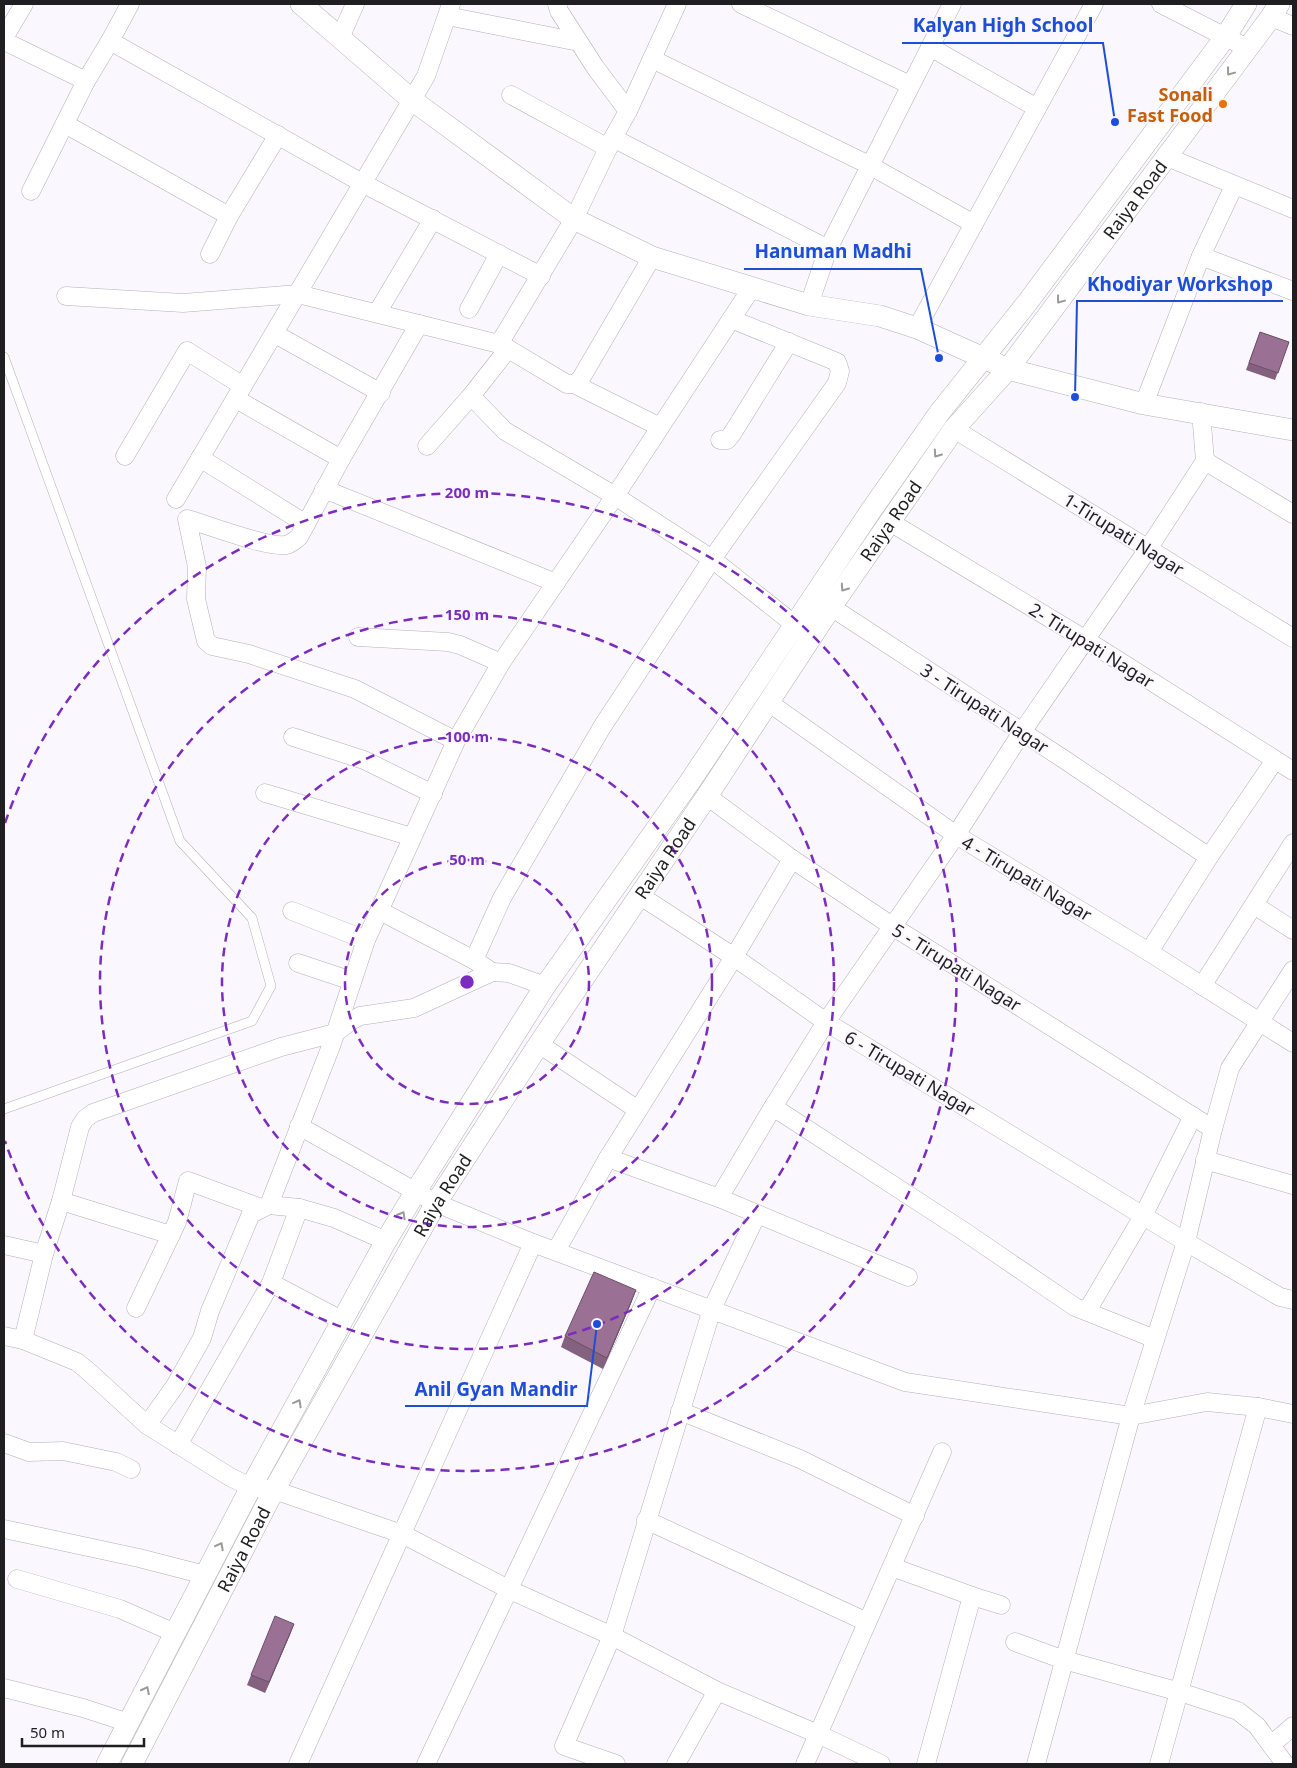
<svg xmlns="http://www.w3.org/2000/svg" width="1297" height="1768" font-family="'Noto Sans',sans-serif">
  <rect width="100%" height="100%" fill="#faf7fe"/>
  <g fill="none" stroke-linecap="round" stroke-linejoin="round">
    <defs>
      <path id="service" d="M4 357 180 841 252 918 271 986 252 1021 4 1109"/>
      <g id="minor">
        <path d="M557 4 559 11 595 67 628 111"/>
        <path d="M741 4 910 85"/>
        <path d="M1161 4 1247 48"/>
        <path d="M447 16 579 42"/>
        <path d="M1271 17 1293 26"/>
        <path d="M4 38 24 4"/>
        <path d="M340 38 355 4"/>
        <path d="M4 41 86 81"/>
        <path d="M110 41 130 4"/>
        <path d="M930 47 1037 108"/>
        <path d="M652 59 869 165 974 224"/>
        <path d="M511 95 608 148"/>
        <path d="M65 124 229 216 278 135"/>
        <path d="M613 138 828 249 809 305"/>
        <path d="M1167 157 1293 209"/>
        <path d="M1234 186 1201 256 1293 291"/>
        <path d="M31 191 86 81 110 41 364 184 541 276"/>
        <path d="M828 249 952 4"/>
        <path d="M210 254 229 216"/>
        <path d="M66 296 183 303 298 294 499 344 574 219 613 138 628 111 677 4"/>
        <path d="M469 309 499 254"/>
        <path d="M377 313 433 219"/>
        <path d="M917 328 1094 4"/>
        <path d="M275 334 381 393"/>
        <path d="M500 344 567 384H574L580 380 652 257"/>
        <path d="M508 349 471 396 505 431 615 496 712 559 804 632"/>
        <path d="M574 384 660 427"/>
        <path d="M236 399 341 459 299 537C295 540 291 544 286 545 267 548 208 525 187 519L197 567 196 599 206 641 212 646 249 654 355 689 456 741"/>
        <path d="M1144 404 1201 256"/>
        <path d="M954 429 1293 638"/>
        <path d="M720 440H727L732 434 789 342"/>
        <path d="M427 446 471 396"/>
        <path d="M125 456 187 351 243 386"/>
        <path d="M200 458 306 524"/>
        <path d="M341 459 419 324"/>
        <path d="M1205 461 1293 514"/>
        <path d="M324 489 556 583"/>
        <path d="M176 499 426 76 451 4"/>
        <path d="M890 522 1086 640 1293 771"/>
        <path d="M831 607 1065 760 1209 857"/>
        <path d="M358 637 448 642 460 645 501 663"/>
        <path d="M768 702 956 835 1149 952 1293 1043"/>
        <path d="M293 737 364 760 433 794"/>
        <path d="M265 793 412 837"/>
        <path d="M707 796 792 859 892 926 1213 1129"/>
        <path d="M639 895 734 957 826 1022 1186 1242 1280 1297 1293 1300"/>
        <path d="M1254 905 1293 930"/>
        <path d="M292 911 366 940"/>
        <path d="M380 911 474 960"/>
        <path d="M1149 952 1209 857 1275 760"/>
        <path d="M298 963 352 981"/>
        <path d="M492 972 474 960 502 898 602 727 712 559 837 383 840 371 837 362 731 319"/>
        <path d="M1202 986 1293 843"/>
        <path d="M539 1044 638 1110"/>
        <path d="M299 1126 436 1203 533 1243 905 1382 1131 1416 1207 1402 1258 1407 1293 1414"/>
        <path d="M608 1158 719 1198 773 1107"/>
        <path d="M1205 1160 1293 1185"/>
        <path d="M719 1198 908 1277"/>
        <path d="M61 1201 80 1127 85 1119 93 1113 281 1047 335 1033 351 1021 360 1016 414 1008 492 972 509 973 545 986"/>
        <path d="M269 1205 331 1046 366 940 456 741 501 663 615 496 751 289"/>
        <path d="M4 1245 44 1254 23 1340"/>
        <path d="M556 1251 608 1158 734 957 792 859"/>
        <path d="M44 1254 61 1201 171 1235"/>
        <path d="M271 1283 343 1321"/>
        <path d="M136 1308 177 1222 188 1181 261 1208"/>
        <path d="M1087 1311 1143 1216 1193 1116"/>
        <path d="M4 1336 23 1340 77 1362 88 1371 147 1425 230 1477 251 1487 274 1490 402 1534 510 1590 612 1636 717 1691 818 1734 881 1764"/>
        <path d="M1155 1339 1075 1307 965 1232 773 1107 826 1022 956 835 1022 732 1148 549 1205 461 1201 412"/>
        <path d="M680 1411 800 1459 915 1516"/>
        <path d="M147 1425 175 1386 202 1338 210 1311 251 1214 269 1205 299 1208 334 1218 386 1241"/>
        <path d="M4 1443 29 1452 63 1451 116 1462 131 1469"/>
        <path d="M178 1445 271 1283 299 1208"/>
        <path d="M646 1520 867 1622"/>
        <path d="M4 1529 139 1558 205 1575"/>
        <path d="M892 1567 972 1596 1001 1605"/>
        <path d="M17 1579 120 1609 175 1633"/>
        <path d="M1015 1642 1064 1660 1180 1692 1238 1711 1257 1726 1285 1764"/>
        <path d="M4 1688 83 1708 129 1723"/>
        <path d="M1271 1745 1293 1726"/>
        <path d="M298 1764 533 1243"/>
        <path d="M426 1764 652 1287"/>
        <path d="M616 1764 564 1746 612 1636 712 1309 757 1214"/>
        <path d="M676 1764 717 1691"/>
        <path d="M805 1764 942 1452"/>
        <path d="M926 1764 972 1596"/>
        <path d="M1036 1764 1131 1416 1186 1242 1213 1129 1230 1068 1293 970"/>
        <path d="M1159 1764 1258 1407"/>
      </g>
      <g id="tertiary">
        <path d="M301 4 412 100 574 219 652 257 809 305 880 316 917 328 1008 369 1144 404 1293 430"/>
        <path d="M107 1764 251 1487 386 1241 416 1191 545 986 691 780 872 509 940 412 1027 303 1226 36 1246 4"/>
        <path id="s1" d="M132 1764 274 1490 436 1203 539 1044 707 796 831 607 954 429 1008 369 1271 17 1279 4"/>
      </g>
    </defs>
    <use href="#service" stroke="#b3b0b6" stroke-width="10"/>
    <use href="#minor" stroke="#b3b0b6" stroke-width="19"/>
    <use href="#tertiary" stroke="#b3b0b6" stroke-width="22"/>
    <use href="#service" stroke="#fff" stroke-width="9"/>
    <use href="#minor" stroke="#fff" stroke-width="18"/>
    <use href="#tertiary" stroke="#fff" stroke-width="21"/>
  </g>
  <g fill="#84617f">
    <path d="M1260 332 1289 342 1275 380 1246 370Z"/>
    <path d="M632 1301 603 1369 561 1347 565 1336Z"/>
    <path d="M294 1624 265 1693 247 1685 251 1675Z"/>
  </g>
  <g fill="#6c4f68">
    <path d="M636 1290 632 1301 603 1369 607 1358Z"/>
    <path d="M294 1624 290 1635 265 1693 269 1682Z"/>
  </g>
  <g fill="#9a7194" stroke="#6c4f68">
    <path d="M1260 332 1289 342 1278 373 1249 363Z"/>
    <path d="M594 1272 636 1290 607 1358 565 1336Z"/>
    <path d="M275 1616 294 1624 269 1682 251 1675Z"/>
  </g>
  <defs><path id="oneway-chevron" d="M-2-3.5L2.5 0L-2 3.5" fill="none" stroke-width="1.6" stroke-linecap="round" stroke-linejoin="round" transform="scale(1.25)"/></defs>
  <g stroke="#9a9a9b">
    <use href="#oneway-chevron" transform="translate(1230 72) rotate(127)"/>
    <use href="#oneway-chevron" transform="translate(1060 300) rotate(127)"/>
    <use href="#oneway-chevron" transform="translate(937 454) rotate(125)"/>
    <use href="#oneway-chevron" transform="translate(844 588) rotate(125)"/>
    <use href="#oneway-chevron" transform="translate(402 1215) rotate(-60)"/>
    <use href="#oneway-chevron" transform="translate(298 1403) rotate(-61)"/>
    <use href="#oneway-chevron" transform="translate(220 1546) rotate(-62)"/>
    <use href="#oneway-chevron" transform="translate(146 1690) rotate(-63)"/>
  </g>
  <g fill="none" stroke="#7b2cbf" stroke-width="2.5" stroke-dasharray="9 6">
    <circle cx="467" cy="982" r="122"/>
    <circle cx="467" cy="982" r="245"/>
    <circle cx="467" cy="982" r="367"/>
    <path d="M5 823A489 489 0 1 1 5 1141"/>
  </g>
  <circle fill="#e8710a" stroke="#faf7fe" stroke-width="2" cx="1223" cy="104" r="5"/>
  <g text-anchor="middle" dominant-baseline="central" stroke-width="4" stroke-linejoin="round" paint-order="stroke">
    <g font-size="18" font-weight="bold" fill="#c56008" stroke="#faf7fe" text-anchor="end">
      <text x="1213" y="94">Sonali<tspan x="1213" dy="21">Fast Food</tspan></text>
    </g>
    <g font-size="18" fill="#1f1e20" stroke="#faf7fe">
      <text stroke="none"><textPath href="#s1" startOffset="1862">Raiya Road</textPath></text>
      <text stroke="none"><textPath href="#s1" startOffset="1458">Raiya Road</textPath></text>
      <text transform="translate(1124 534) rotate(32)">1-Tirupati Nagar</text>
      <text transform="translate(1092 645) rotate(32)">2- Tirupati Nagar</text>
      <text transform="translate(985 708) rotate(33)">3 - Tirupati Nagar</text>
      <text stroke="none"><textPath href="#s1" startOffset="1052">Raiya Road</textPath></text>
      <text transform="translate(1027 878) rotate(31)">4 - Tirupati Nagar</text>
      <text transform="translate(957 967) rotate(32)">5 - Tirupati Nagar</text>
      <text transform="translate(910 1073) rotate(31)">6 - Tirupati Nagar</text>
      <text stroke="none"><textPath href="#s1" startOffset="648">Raiya Road</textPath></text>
      <text stroke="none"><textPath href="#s1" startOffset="242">Raiya Road</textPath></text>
    </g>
  </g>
  <circle cx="467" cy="982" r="8" fill="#7b2cbf" stroke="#faf7fe" stroke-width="2.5"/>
  <g font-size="15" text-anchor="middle" font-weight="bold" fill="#7b2cbf" stroke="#faf7fe" stroke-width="4" stroke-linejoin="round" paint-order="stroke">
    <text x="467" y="498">200 m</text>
    <text x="467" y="620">150 m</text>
    <text x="467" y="742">100 m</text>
    <text x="467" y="865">50 m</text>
  </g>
  <path fill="none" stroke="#1d4ed8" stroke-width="2" d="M1115 122L1103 43H902M939 358L921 269H744M1075 397L1077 301H1283M597 1324L587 1406H405"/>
  <g fill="#1d4ed8" stroke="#faf7fe" stroke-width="2">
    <circle cx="1115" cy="122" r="5"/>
    <circle cx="939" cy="358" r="5"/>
    <circle cx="1075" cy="397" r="5"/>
    <circle cx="597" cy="1324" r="5"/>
  </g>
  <g font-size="19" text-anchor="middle" font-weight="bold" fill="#1d4ed8" stroke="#faf7fe" stroke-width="4" stroke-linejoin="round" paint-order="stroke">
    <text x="1003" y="32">Kalyan High School</text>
    <text x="833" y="258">Hanuman Madhi</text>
    <text x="1180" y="291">Khodiyar Workshop</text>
    <text x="496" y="1396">Anil Gyan Mandir</text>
  </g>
  <rect width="1297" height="1768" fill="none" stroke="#1f1e20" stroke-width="10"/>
  <path d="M22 1738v8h122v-8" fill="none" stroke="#1f1e20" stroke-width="2.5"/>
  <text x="30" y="1738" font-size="15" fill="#1f1e20" stroke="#faf7fe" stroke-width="4" paint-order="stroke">50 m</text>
</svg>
